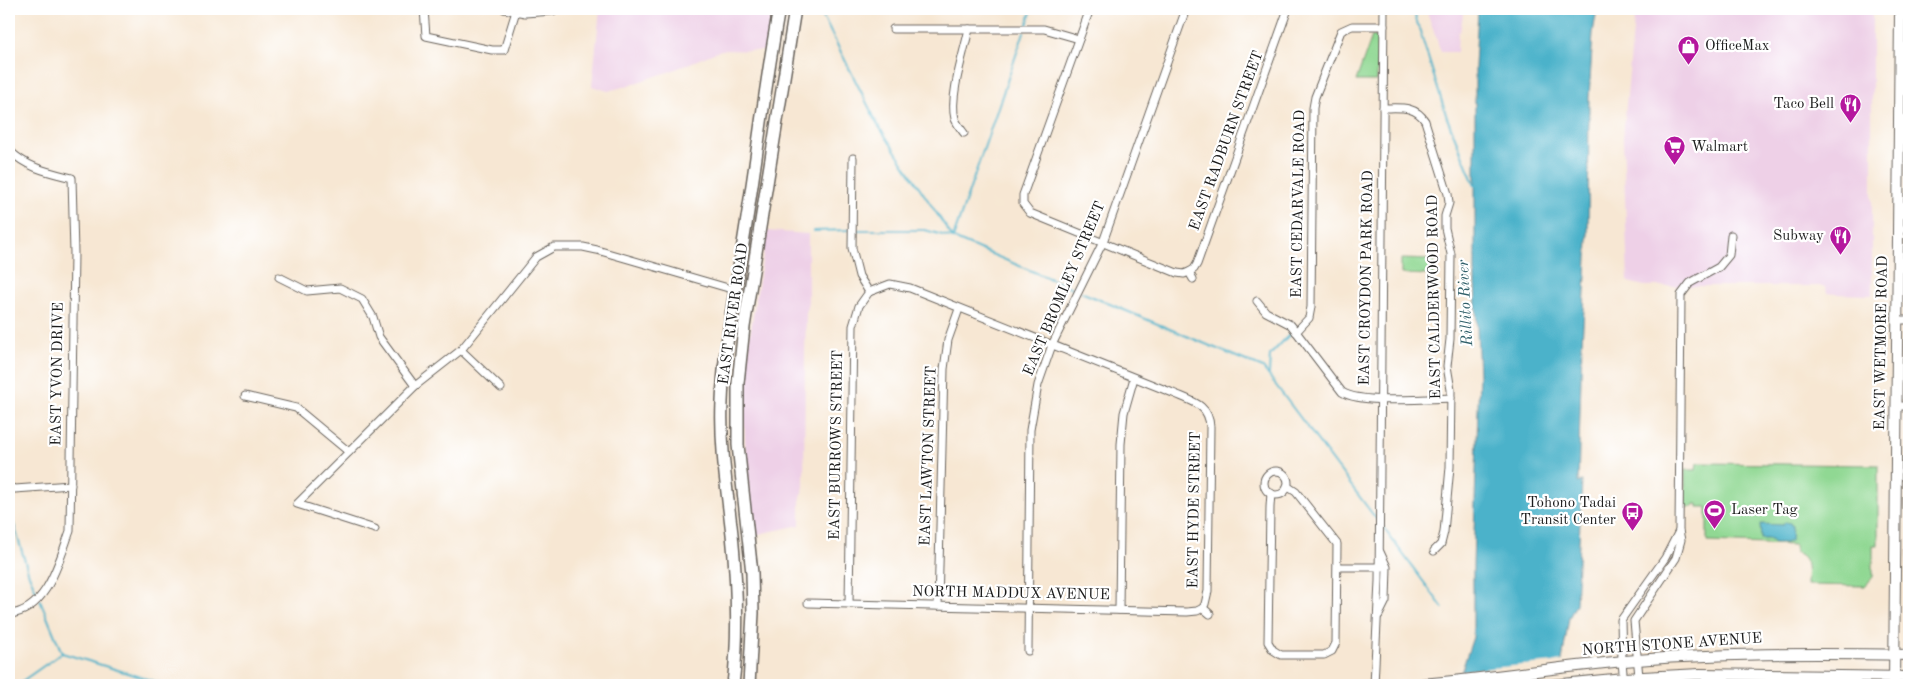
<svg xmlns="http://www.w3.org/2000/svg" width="1918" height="694" font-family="'Old Standard TT',serif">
  <rect width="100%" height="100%" fill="#fff"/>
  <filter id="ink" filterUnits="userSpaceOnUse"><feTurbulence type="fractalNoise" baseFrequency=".02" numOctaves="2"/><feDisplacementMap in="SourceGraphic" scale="10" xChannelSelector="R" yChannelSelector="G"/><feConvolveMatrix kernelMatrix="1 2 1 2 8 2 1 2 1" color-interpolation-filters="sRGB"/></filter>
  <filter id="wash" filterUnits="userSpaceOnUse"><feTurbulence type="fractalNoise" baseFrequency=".0096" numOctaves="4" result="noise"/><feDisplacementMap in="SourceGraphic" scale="20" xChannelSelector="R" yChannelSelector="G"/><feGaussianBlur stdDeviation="1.12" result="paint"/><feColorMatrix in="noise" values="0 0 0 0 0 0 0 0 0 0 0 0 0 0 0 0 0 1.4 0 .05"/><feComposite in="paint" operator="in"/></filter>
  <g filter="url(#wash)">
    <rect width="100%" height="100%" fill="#f7e7d3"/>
    <g fill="#eed0e7">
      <path d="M600 9H773L765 51 721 50 671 71 623 87 608 91 592 86Z"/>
      <path d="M1426 9H1464L1460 32H1458L1457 52H1441Z"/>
      <path d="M1635 9H1872V295L1835 294 1827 293 1826 286H1644L1628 282 1623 138Z"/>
      <path d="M767 231 808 234V301L806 312 805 355 804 487 800 501V525L754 535 746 462 744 415 745 381 749 341Z"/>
      <path d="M1717 678 1881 683V685H1608L1668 680Z"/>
    </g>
    <g fill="#90d893" stroke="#567a58">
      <path d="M1372 36 1378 37 1377 81H1356Z"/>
      <path d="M1401 259 1434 260 1433 275 1401 274Z"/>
      <path d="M1697 463 1878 465V545H1873V577L1865 586 1807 585C1807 572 1811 557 1795 552V545L1707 542V507H1698V504H1694L1693 507H1685V470H1696Z"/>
    </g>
    <g fill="#4bb2ca" stroke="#346773">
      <path d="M1478 9H1597L1593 33 1589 97 1588 241 1582 343 1578 483 1582 481 1576 604 1569 618 1558 685H1457L1473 637V566L1479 376 1475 282V67Z"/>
      <path d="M1785 522 1790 523 1792 526 1791 540 1785 543H1774L1769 539H1761L1760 524 1783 525Z"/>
    </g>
    <path fill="#f7e7d3" d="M1565 661 1561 685H1454L1459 671Z"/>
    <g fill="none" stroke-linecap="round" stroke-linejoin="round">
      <g stroke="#4bb2ca" stroke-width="2">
        <path d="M819 9 878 125 953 238 1077 290"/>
        <path d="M1413 9 1447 118 1475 186"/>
        <path d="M1026 28 1032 9"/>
        <path d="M855 230H925L953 238 1024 32"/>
        <path d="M813 231 850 230"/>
        <path d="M1081 292 1263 368 1377 520"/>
        <path d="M1269 374 1270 355 1290 334"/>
        <path d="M9 508 29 575 38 595"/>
        <path d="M1382 526 1443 608"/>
        <path d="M40 600 62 653"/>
        <path d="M62 653 167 685"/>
        <path d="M9 682 18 684 62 653"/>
      </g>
    </g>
  </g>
  <g filter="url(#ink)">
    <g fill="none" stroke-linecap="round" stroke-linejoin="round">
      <defs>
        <g id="street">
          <path d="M424 9 426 36 492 50H504L516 11"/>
          <path d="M504 9 525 13 553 11V9"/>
          <path d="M1090 9 1023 195V204L1030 213 1177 273 1184 274 1189 272"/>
          <path d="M893 29H1044L1079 39"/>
          <path d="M1383 108C1399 108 1415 105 1425 121L1448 194 1449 203 1445 216V228L1451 254 1450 339 1447 366 1451 390 1450 467 1444 532 1441 544 1434 551"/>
          <path d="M964 133C961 129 957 124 955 119 949 97 964 52 969 29"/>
          <path d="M9 150C27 168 48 172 72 178L74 253 70 531C59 561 47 611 9 614"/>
          <path d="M853 158 852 248 859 276 869 292"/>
          <path d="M1898 229H1909"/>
          <path d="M279 277 307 291 340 288 362 299 373 317 379 337 415 386"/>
          <path d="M1193 279 1189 272 1194 269 1197 264 1288 9"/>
          <path d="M869 292 890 284 910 288 1173 393C1191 401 1209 404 1210 427L1208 591 1205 604 1203 608"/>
          <path d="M1257 301 1266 312 1291 325 1342 392C1360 404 1426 399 1451 398"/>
          <path d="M1897 320H1909"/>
          <path d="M1296 332 1309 318 1311 307 1313 108 1315 97 1341 31 1352 26H1384"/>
          <path d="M461 350 501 388"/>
          <path d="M245 396 296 408 349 452"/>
          <path d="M1896 406H1909"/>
          <circle cx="1276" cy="483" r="12"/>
          <path d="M9 487 15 489 71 485"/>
          <path d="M1271 493 1270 507 1268 642 1273 650 1281 655H1324L1332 651 1336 643 1337 544 1296 492 1287 486"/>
          <path d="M375 529 297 504 415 386 461 350 536 257 554 247H583L597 250 735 290"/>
          <path d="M1338 567H1382"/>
          <path d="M808 603 1187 612 1197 611 1203 608 1210 614"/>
          <path d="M849 604 853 326 859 306 869 292"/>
          <path d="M938 606 944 369 948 340 959 309"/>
          <path d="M1119 610 1121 444 1124 413 1134 378"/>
          <path d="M1379 615 1386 601 1387 567 1380 552"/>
          <path d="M1028 651 1030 430 1038 385 1052 345 1103 242 1186 9"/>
          <path d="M1374 685 1379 581 1384 9"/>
          <path d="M1624 685 1622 661 1621 620 1665 558 1679 531"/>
          <path d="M1638 685 1639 677 1634 621 1676 558 1681 540 1679 531 1681 295 1690 283 1719 267 1729 255 1731 235"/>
        </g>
        <g id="secondary">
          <path d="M1407 685C1484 680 1560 666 1637 660 1728 653 1818 653 1909 655"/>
          <path d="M1552 685 1624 678 1700 674 1909 677"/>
          <path d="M1894 685 1900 9"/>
        </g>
        <g id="primary">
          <path d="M733 685C739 635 737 584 732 534 727 490 720 446 722 402 724 340 738 280 747 218 758 149 766 78 779 9"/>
          <path d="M749 685 753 613 752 573 738 445V383L744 327 795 9"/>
        </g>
      </defs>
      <use href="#street" stroke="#69635c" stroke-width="9"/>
      <use href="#secondary" stroke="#69635c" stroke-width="12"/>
      <use href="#primary" stroke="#69635c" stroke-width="14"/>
      <use href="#street" stroke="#fff" stroke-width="7"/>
      <use href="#secondary" stroke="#fff" stroke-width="10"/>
      <use href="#primary" stroke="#fff" stroke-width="11"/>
    </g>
  </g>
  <defs>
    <symbol id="shop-pin" viewBox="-11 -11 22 30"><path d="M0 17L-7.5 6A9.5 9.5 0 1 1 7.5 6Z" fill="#b5179e" stroke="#fff"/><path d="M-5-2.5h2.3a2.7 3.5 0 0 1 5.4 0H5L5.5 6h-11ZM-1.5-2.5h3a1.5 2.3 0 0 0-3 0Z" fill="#fff"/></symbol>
    <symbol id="restaurant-pin" viewBox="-11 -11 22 30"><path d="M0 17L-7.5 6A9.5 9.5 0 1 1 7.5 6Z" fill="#b5179e" stroke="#fff"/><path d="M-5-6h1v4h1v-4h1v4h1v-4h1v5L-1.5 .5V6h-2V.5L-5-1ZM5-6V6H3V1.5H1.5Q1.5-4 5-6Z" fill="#fff"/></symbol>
    <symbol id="supermarket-pin" viewBox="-11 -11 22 30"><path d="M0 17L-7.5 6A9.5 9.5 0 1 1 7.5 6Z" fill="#b5179e" stroke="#fff"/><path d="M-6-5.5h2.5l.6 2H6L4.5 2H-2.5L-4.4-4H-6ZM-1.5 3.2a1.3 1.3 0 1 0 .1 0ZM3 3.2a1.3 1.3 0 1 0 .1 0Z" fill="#fff"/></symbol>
    <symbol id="stadium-pin" viewBox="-11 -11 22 30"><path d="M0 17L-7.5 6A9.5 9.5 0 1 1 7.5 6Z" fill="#b5179e" stroke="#fff"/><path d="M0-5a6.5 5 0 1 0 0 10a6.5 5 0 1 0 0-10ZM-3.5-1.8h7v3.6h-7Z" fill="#fff"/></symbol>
    <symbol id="bus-pin" viewBox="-11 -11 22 30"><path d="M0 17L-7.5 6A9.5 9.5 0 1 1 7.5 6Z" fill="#b5179e" stroke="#fff"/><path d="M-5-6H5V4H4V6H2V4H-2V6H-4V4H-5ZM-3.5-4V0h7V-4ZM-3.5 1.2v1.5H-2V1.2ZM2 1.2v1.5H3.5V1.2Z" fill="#fff"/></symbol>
  </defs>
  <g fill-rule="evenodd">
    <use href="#shop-pin" x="1676" y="34" width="25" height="34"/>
    <use href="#restaurant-pin" x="1838" y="92" width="25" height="34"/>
    <use href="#supermarket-pin" x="1662" y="134" width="25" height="34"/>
    <use href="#restaurant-pin" x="1828" y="224" width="25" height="34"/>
    <use href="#stadium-pin" x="1702" y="498" width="25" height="34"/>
    <use href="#bus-pin" x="1620" y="500" width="25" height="34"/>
  </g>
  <g text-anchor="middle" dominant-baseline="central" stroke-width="4.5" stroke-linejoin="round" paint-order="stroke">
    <g font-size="15" fill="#1c1c1c" stroke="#fff" text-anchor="start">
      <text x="1705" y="46">OfficeMax</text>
      <text x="1834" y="104" text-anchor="end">Taco Bell</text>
      <text x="1691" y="147">Walmart</text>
      <text x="1824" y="236" text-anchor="end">Subway</text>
      <text x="1616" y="503" text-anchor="end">Tohono Tadai<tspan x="1616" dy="17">Transit Center</tspan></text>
      <text x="1731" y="510">Laser Tag</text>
    </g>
    <g font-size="15" fill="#1c1c1c" stroke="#fff">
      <text transform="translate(1227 141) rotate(-70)">EAST RADBURN STREET</text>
      <text transform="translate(1299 204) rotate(-89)">EAST CEDARVALE ROAD</text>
      <text transform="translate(1367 278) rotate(-89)">EAST CROYDON PARK ROAD</text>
      <text transform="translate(1065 289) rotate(-67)">EAST BROMLEY STREET</text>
      <text transform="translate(1435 297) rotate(-91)">EAST CALDERWOOD ROAD</text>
      <text transform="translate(734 314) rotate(-82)">EAST RIVER ROAD</text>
      <text transform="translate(1882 343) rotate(-89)">EAST WETMORE ROAD</text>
      <text transform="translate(58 374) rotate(-89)">EAST YVON DRIVE</text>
      <text transform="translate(837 445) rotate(-89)">EAST BURROWS STREET</text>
      <text transform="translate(929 456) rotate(-88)">EAST LAWTON STREET</text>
      <text transform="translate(1195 510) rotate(-89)">EAST HYDE STREET</text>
      <text transform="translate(1011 594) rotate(1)">NORTH MADDUX AVENUE</text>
      <text transform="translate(1672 645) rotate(-4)">NORTH STONE AVENUE</text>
    </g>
    <g font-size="16" font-style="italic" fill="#31606a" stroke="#fff">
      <text transform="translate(1466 303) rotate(-93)">Rillito River</text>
    </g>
  </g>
  <rect width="1918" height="694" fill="none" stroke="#fff" stroke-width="30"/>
</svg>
